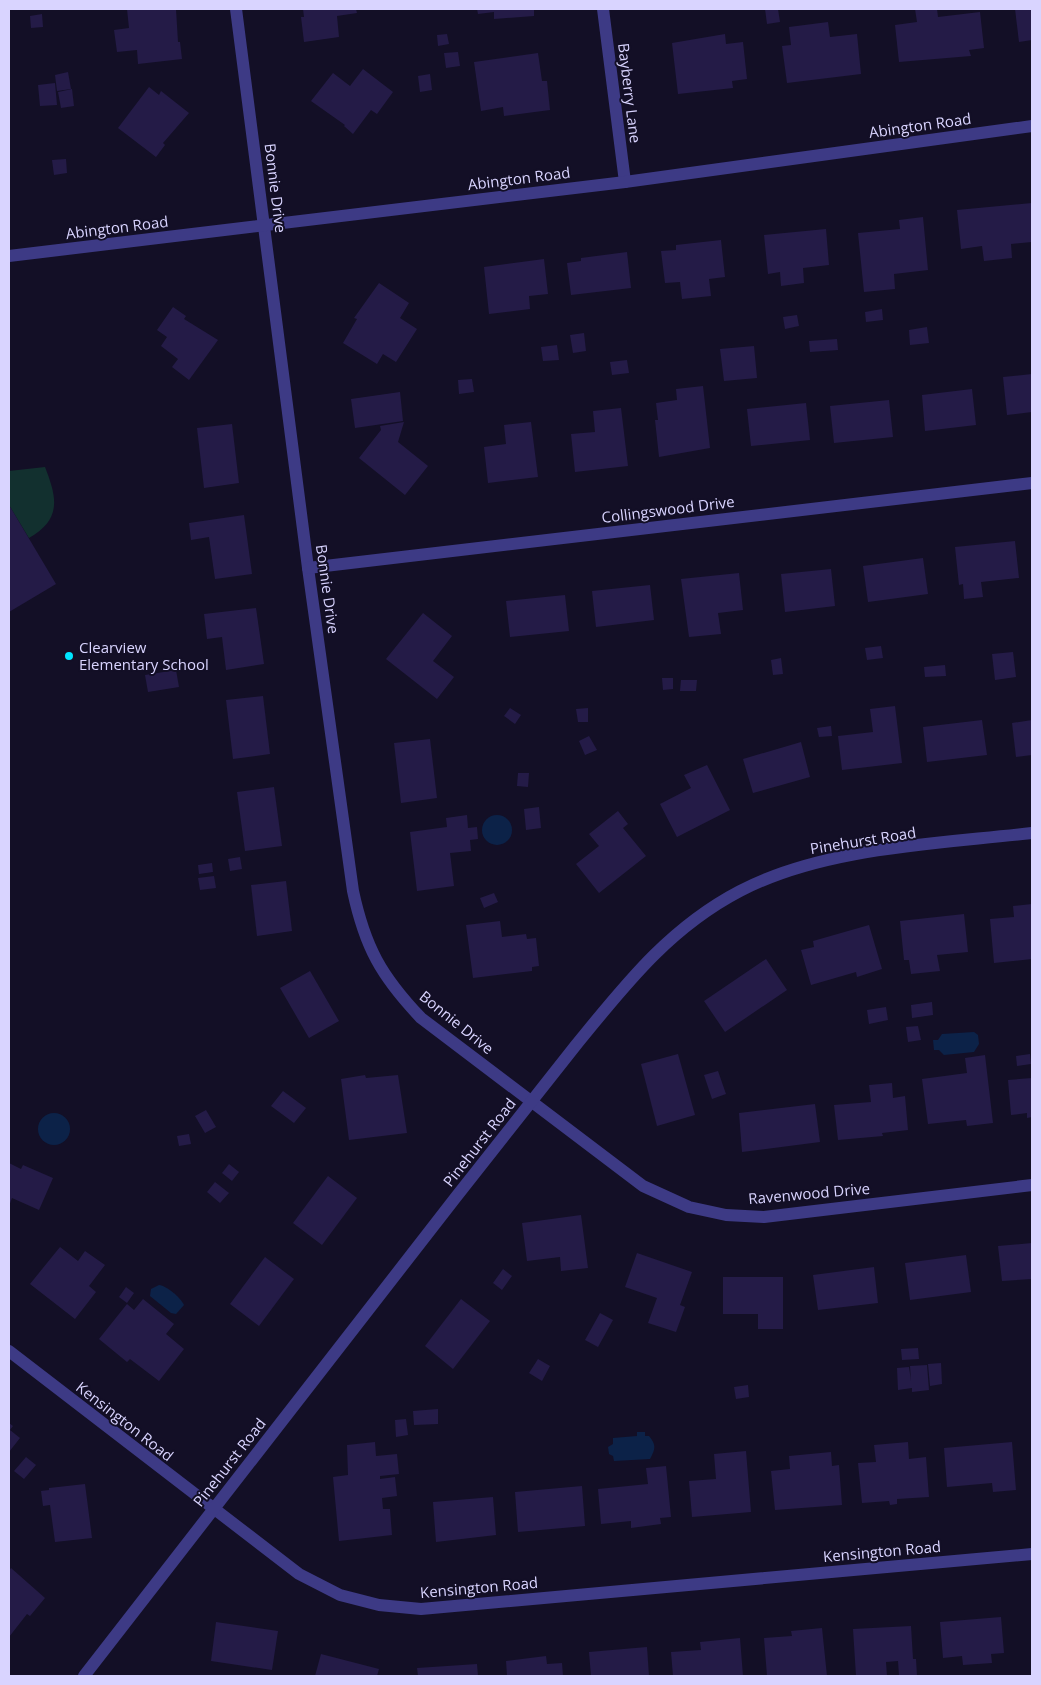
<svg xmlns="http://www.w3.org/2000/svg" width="1041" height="1685" font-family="'Open Sans',sans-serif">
  <rect width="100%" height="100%" fill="#130f26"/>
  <path fill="#12302f" d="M45 467C57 498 62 519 29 538L9 505V471Z"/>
  <g fill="#0c2248">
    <circle cx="497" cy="830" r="15"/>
    <path d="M974 1032 978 1035 979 1044 974 1052 944 1055 939 1050H934L933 1040H938L942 1034Z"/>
    <circle cx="54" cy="1129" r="16"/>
    <path d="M159 1285C167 1286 180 1297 184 1305L176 1314 171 1313 150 1296 151 1289Z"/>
    <path d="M637 1432H645V1436H649C656 1445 656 1448 650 1459L614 1461 613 1456 609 1454 608 1447 613 1444V1438L637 1436Z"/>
  </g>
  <g fill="#241b47">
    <path d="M127 9H176L178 42H180L182 59 138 64 137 50 117 52 114 30 129 28Z"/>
    <path d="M303 9H356L357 13 337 16 339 37 304 42 301 17H304Z"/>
    <path d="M477 9H534V16L494 19V12L478 14Z"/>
    <path d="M765 9H778L780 22 767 24Z"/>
    <path d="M915 9H937L938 17 980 12 984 48 969 50 971 56 899 62 895 25 917 22Z"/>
    <path d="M1015 9H1032V40L1019 42Z"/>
    <path d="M42 14 43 27 31 28 30 16Z"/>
    <path d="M828 22 830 37 857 34 861 74 787 83 782 46 791 45 789 27Z"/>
    <path d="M447 34 449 44 438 46 437 35Z"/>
    <path d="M725 34 726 44 743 42 747 79 732 81 733 88 678 94 672 43Z"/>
    <path d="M458 52 460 66 446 68 444 53Z"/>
    <path d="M538 53 542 81H547L550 110 504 116 503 107 481 111 474 62Z"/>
    <path d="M363 69 393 92 377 114 371 110 353 134 344 126 345 125 311 101 333 73 350 86Z"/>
    <path d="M68 72 71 89 57 91 55 75Z"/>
    <path d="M430 74 432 90 420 92 418 76Z"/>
    <path d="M55 83 57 105 40 106 38 85Z"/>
    <path d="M149 87 159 95 161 91 189 113 163 143 165 145 156 157 118 128Z"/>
    <path d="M72 89 74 106 61 108 58 92Z"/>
    <path d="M66 159 67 173 54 175 52 160Z"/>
    <path d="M1032 203V242L1011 244 1012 258 984 261 982 246 961 249 957 210Z"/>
    <path d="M923 217 928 270 894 274 895 289 864 292 858 233 900 229 899 220Z"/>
    <path d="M826 229 829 265 803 268 804 283 781 286 780 272 768 274 764 235Z"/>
    <path d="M721 240 725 277 709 279 711 296 682 299 680 282 665 283 661 251 676 250V245Z"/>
    <path d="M627 252 631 288 571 295 567 263 581 261V258Z"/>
    <path d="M544 259 548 294 529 296 530 309 489 314 484 267Z"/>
    <path d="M379 283 409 303 400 318 417 329 396 362 383 354 377 364 343 343 357 319 354 318Z"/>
    <path d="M173 307 186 316 184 319 218 340 189 380 172 367 178 359 161 346 167 337 157 330Z"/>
    <path d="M882 309 883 320 866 322 865 312Z"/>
    <path d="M797 315 799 326 785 329 783 317Z"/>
    <path d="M927 327 929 343 910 345 909 330Z"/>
    <path d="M584 333 586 351 573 353 570 335Z"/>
    <path d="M837 339 838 350 810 352 809 341Z"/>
    <path d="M557 345 559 360 543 361 541 347Z"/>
    <path d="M754 346 757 378 724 381 720 349Z"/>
    <path d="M627 360 629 373 612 375 610 362Z"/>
    <path d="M1032 374V412L1007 415 1003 377Z"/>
    <path d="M472 379 474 392 459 394 458 380Z"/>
    <path d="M703 386 710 448 659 457 655 420H658L656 403 677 400 676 389Z"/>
    <path d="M972 389 976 425 925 431 922 395Z"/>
    <path d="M400 392 403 421 355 428 351 399Z"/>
    <path d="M889 400 893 437 834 443 830 406Z"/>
    <path d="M806 403 810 440 751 446 747 409Z"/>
    <path d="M621 408 628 466 575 472 571 434 595 432 593 411Z"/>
    <path d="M404 422 398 442 428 466 405 495 359 458 381 430 380 426Z"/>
    <path d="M531 422 538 477 488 483 484 447 506 444 504 425Z"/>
    <path d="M232 424 239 483 204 488 197 428Z"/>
    <path d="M9 505 56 584 9 612Z"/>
    <path d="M244 515 252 574 215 579 209 537 191 540 189 523Z"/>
    <path d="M1015 541 1019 578 981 582 983 597 964 599 963 584 959 585 955 547Z"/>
    <path d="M923 558 928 594 868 602 863 566Z"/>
    <path d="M831 569 835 606 785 612 781 574Z"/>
    <path d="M739 573 743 610 718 613 721 634 689 637 681 579Z"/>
    <path d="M650 585 654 620 596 627 592 591Z"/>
    <path d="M565 595 569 631 510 637 506 601Z"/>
    <path d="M256 608 264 664 226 670 222 637 207 639 204 614Z"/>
    <path d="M423 613 452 636 433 661 454 677 437 699 386 659Z"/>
    <path d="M881 646 883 658 867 660 865 648Z"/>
    <path d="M1013 652 1016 677 995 680 992 654Z"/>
    <path d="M781 658 783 674 773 675 771 660Z"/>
    <path d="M945 665 946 676 925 677 924 667Z"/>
    <path d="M176 670 179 687 148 692 145 675Z"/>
    <path d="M662 678H673V689L663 690Z"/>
    <path d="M681 680H697L696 691H680Z"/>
    <path d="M263 696 270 754 233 759 226 700Z"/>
    <path d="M895 706 902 763 842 770 838 736 873 732 870 709Z"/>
    <path d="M510 708 521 715 515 724 504 716Z"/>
    <path d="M588 708V722H578L576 709Z"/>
    <path d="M982 720 987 755 927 762 923 727Z"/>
    <path d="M1032 720V755L1016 757 1012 723Z"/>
    <path d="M831 726 832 736 819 737 817 728Z"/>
    <path d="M589 736 597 750 585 755 579 741Z"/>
    <path d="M430 739 437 798 401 803 394 743Z"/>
    <path d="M801 742 810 777 753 793 743 759Z"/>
    <path d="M707 765 730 810 677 837 660 804 691 788 684 775Z"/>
    <path d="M518 773H529L528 787 517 786Z"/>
    <path d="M274 787 282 846 245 851 237 792Z"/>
    <path d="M539 807 541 828 526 830 524 809Z"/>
    <path d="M618 811 628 824 623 828 646 856 599 893 576 864 599 846 589 834Z"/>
    <path d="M467 815 468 828 477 827 478 839 470 840 471 851 450 853 454 886 417 891 410 832 447 827 446 818Z"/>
    <path d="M240 857 242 869 230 871 228 859Z"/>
    <path d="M212 863 213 872 199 874 198 865Z"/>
    <path d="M214 876 216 888 200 890 198 878Z"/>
    <path d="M286 881 292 931 257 936 251 885Z"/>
    <path d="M494 893 498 902 484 908 480 898Z"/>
    <path d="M1032 904V959L994 963 990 919 1014 917 1013 906Z"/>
    <path d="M964 914 968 952 937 955 940 971 911 974 909 960H904L900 921Z"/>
    <path d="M500 921 502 937 526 934 527 939 536 938 539 966 532 967V971L473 978 466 925Z"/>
    <path d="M869 925 882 969 857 977 856 972 811 985 801 950 814 947 813 941Z"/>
    <path d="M766 959 787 990 725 1032 704 1001Z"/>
    <path d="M310 971 339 1021 309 1038 280 988Z"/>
    <path d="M932 1002 933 1015 912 1018 911 1005Z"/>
    <path d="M886 1007 888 1020 869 1024 867 1010Z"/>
    <path d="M918 1026 921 1040 908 1042 906 1027Z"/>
    <path d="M678 1054 695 1115 657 1126 641 1064Z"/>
    <path d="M1030 1054 1031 1064 1017 1066 1016 1056Z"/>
    <path d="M985 1055 993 1123 967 1126 966 1120 928 1124 922 1079 967 1073 965 1058Z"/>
    <path d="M718 1071 726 1094 712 1099 704 1075Z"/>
    <path d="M365 1075 366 1078 398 1075 407 1133 349 1140 341 1079Z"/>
    <path d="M1032 1078V1117L1027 1118V1113L1011 1115 1008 1080Z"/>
    <path d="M892 1083 893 1098 905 1096 908 1130 882 1133 883 1136 838 1140 834 1105 871 1102 869 1085Z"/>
    <path d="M283 1091 306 1108 294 1123 271 1106Z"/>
    <path d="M815 1104 820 1142 742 1152 739 1113Z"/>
    <path d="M206 1110 216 1127 205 1133 195 1116Z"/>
    <path d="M189 1134 191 1144 179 1146 177 1136Z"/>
    <path d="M9 1163 21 1169 23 1165 53 1178 39 1210 12 1198 9 1206Z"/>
    <path d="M229 1164 239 1172 232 1181 222 1173Z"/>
    <path d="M328 1176 357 1198 322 1245 293 1223Z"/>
    <path d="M215 1182 229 1193 220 1203 207 1192Z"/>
    <path d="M581 1215 588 1268 561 1271 560 1257 527 1261 522 1223Z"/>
    <path d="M1032 1243V1279L1002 1281 998 1246Z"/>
    <path d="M60 1247 78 1261 85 1251 105 1265 89 1286 96 1292 75 1319 30 1284Z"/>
    <path d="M637 1253 692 1272 680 1305 685 1307 676 1332 648 1323 657 1298 625 1287Z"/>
    <path d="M966 1255 971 1292 910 1300 905 1263Z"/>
    <path d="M265 1257 294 1279 259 1326 230 1304Z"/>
    <path d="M874 1267 878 1303 818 1310 813 1275Z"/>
    <path d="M503 1269 512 1276 502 1290 493 1283Z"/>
    <path d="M723 1277H783V1329H758V1314H723Z"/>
    <path d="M126 1287 134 1293 127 1303 119 1297Z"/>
    <path d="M143 1299 174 1324 166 1334 184 1349 159 1381 130 1359 127 1362 99 1339 127 1304 134 1310Z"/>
    <path d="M461 1299 490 1321 453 1369 425 1346Z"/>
    <path d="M600 1313 613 1320 598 1347 585 1340Z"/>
    <path d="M918 1348 919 1359 902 1360 901 1349Z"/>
    <path d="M538 1359 550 1366 542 1381 529 1373Z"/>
    <path d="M941 1363 942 1384 930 1386 928 1364Z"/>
    <path d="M927 1365 929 1390 912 1392V1388L898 1390 897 1368 909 1367 911 1381 910 1366Z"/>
    <path d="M748 1385 749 1397 736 1399 734 1387Z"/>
    <path d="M438 1409V1424L414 1425 413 1411Z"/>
    <path d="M406 1419 408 1435 396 1437 395 1420Z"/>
    <path d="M9 1423 13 1426 10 1430 20 1438 9 1452Z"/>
    <path d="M375 1442 376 1456 397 1454 399 1474 380 1476V1479L395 1477 397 1496 382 1498 383 1509H390L392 1535 339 1541 333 1477 348 1475 347 1445Z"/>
    <path d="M908 1442 909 1459 926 1457 929 1497 897 1499V1504L890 1505 889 1501 862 1503 858 1463 876 1462 874 1445Z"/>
    <path d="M1012 1442 1016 1490 993 1492 992 1483 947 1487 944 1448Z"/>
    <path d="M746 1451 751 1512 692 1517 689 1481 716 1479 714 1454Z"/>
    <path d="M831 1452 832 1466 839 1465 842 1505 775 1510 771 1471 790 1469 789 1456Z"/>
    <path d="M26 1457 36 1465 24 1479 14 1471Z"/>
    <path d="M666 1466 671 1517 660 1518 661 1524 631 1528V1521L601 1524 598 1489 648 1484 646 1468Z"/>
    <path d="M85 1484 92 1538 55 1542 50 1505 43 1506 41 1491 49 1490V1488Z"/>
    <path d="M582 1486 585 1526 518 1532 515 1492Z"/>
    <path d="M493 1497 496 1535 436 1542 433 1502Z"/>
    <path d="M11 1568 45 1598 30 1616 27 1614 9 1637V1571Z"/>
    <path d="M1001 1617 1004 1653 991 1654 992 1663 963 1665 962 1656 943 1658 940 1622Z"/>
    <path d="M216 1622 278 1631 272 1670 211 1661Z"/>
    <path d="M911 1626 913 1659H916L917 1676H899L898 1661 886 1662 887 1676H856L853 1629Z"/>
    <path d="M822 1628 827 1676H767L764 1638 792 1636 791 1631Z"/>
    <path d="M740 1638 743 1676H673L671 1652 701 1650 700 1642Z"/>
    <path d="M647 1647 649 1676H591L589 1652Z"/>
    <path d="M321 1654 379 1669 377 1676H315Z"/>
    <path d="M546 1656 547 1664 562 1663 563 1676H507L506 1661Z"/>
    <path d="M477 1664 478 1676H418L417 1668Z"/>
  </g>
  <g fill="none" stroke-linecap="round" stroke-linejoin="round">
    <g stroke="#3d3a85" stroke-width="12">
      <path d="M236 9 308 568 353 891C365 947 381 976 421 1018L643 1186 689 1207 726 1215 764 1217 1032 1185"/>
      <path d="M603 9 625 182"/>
      <path d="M9 256 625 182 1032 126"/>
      <path d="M308 568 1032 483"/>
      <path d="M9 1351 299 1574 340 1595 379 1605 421 1609 1032 1554"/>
      <path d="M84 1676C208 1516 332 1356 456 1197 496 1146 536 1095 576 1045 625 985 669 928 740 891 824 847 938 844 1032 833"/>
    </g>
  </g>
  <circle fill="#00e5ff" stroke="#130f26" stroke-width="2" cx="69" cy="656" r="5"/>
  <g text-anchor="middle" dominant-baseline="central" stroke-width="4" stroke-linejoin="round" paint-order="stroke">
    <g font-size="15" fill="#d9d4ff" stroke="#130f26">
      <text transform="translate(630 93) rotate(83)">Bayberry Lane</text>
      <text transform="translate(920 125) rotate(-8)">Abington Road</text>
      <text transform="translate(519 178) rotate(-7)">Abington Road</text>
      <text transform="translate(276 188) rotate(83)">Bonnie Drive</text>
      <text transform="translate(117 227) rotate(-7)">Abington Road</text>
      <text transform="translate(668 509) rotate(-7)">Collingswood Drive</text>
      <text transform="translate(328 589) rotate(82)">Bonnie Drive</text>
      <text transform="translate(863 840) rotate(-9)">Pinehurst Road</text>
      <text transform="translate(457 1022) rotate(39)">Bonnie Drive</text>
      <text transform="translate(479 1142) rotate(-52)">Pinehurst Road</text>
      <text transform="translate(809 1193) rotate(-5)">Ravenwood Drive</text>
      <text transform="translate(125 1421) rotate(38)">Kensington Road</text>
      <text transform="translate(229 1462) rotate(-52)">Pinehurst Road</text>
      <text transform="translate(882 1551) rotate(-5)">Kensington Road</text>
      <text transform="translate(479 1587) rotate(-5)">Kensington Road</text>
    </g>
    <g font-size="15" fill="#d9d4ff" stroke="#130f26" text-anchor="start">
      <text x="79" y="647">Clearview<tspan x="79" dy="17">Elementary School</tspan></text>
    </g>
  </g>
  <rect width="1041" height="1685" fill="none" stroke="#d9d4ff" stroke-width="20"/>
</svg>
